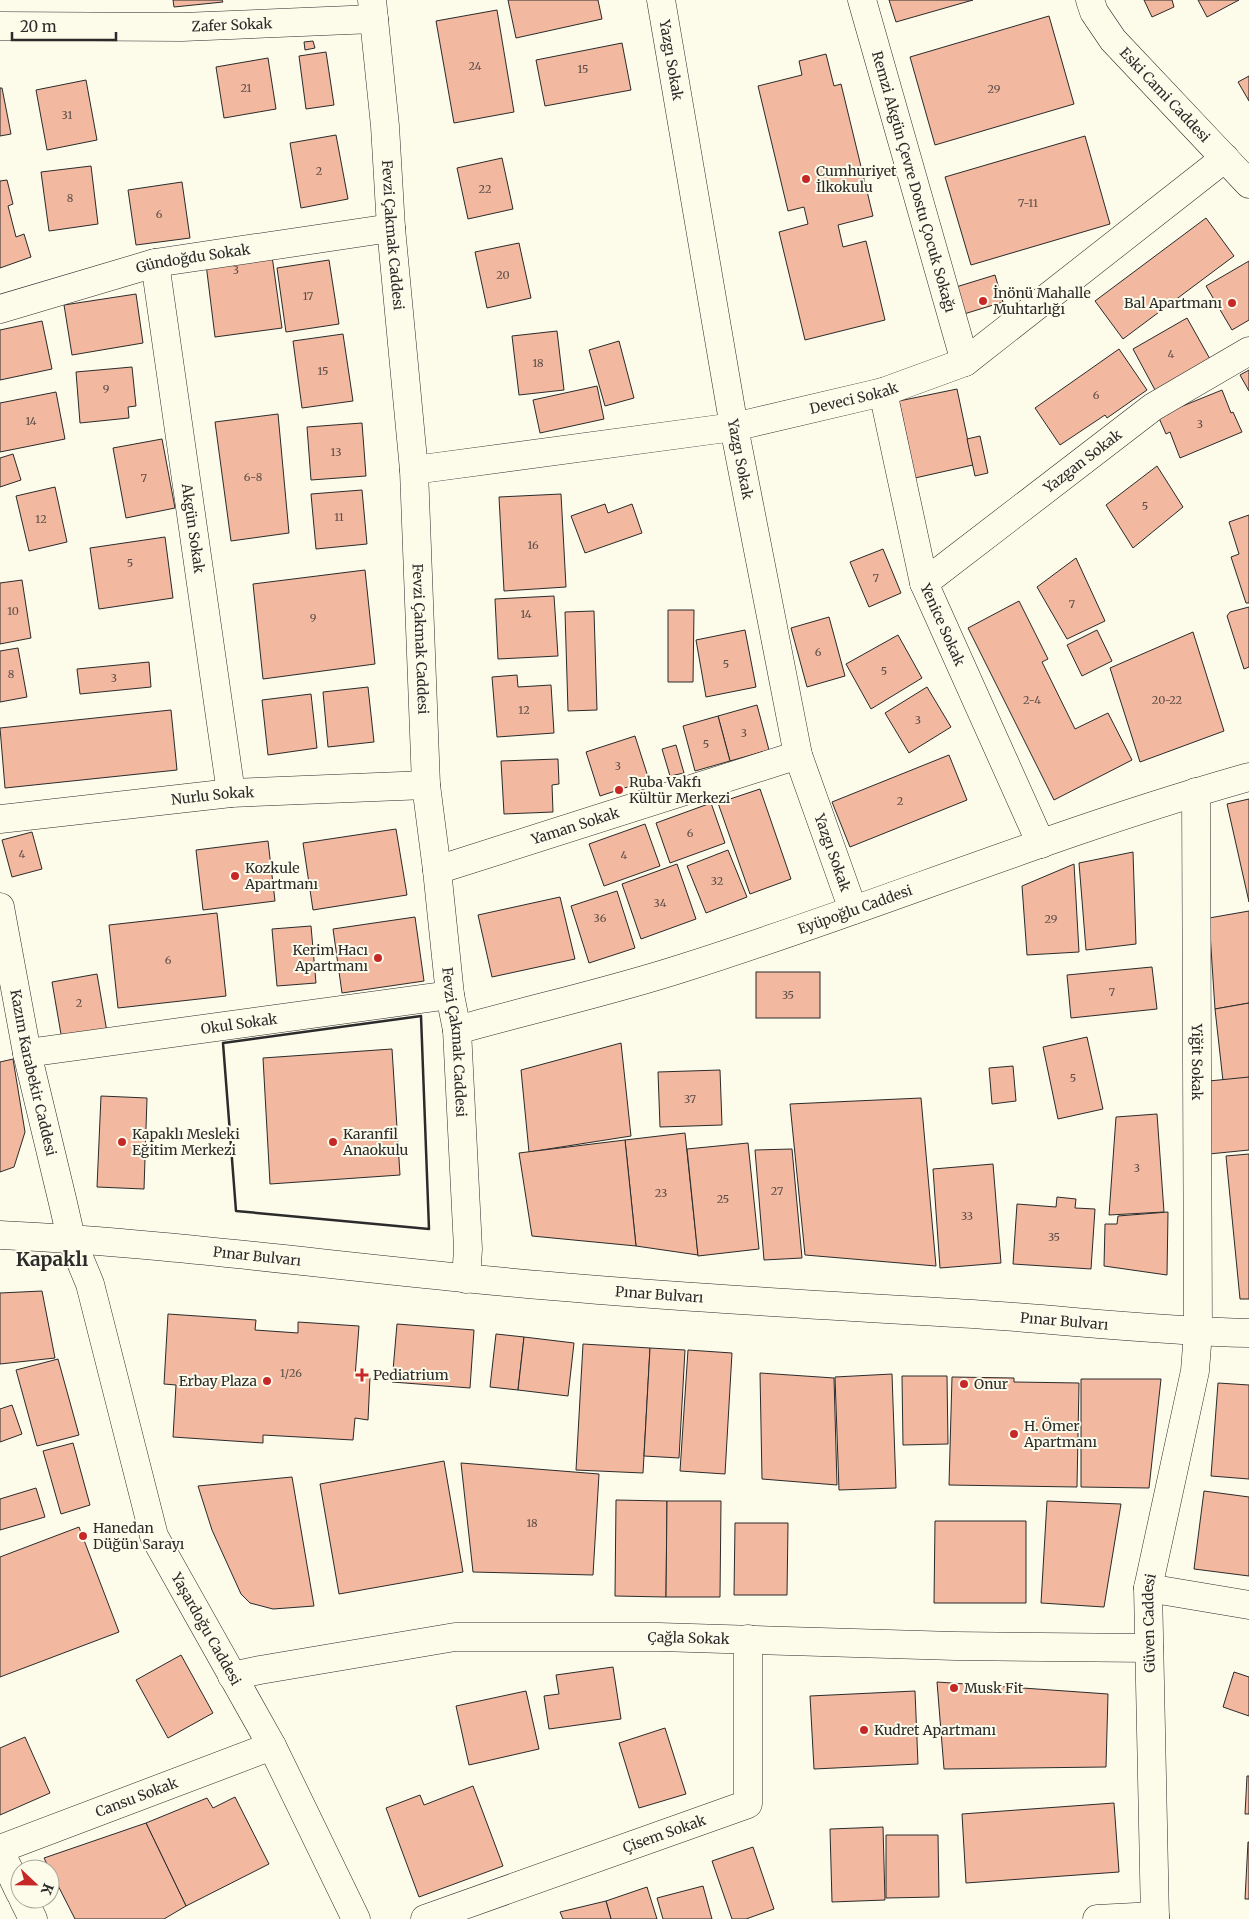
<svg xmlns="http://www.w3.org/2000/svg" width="1249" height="1919" font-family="Merriweather,serif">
  <rect width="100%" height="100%" fill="#fdfbea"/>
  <g fill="#f2b8a0" stroke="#2b2b2b">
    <path d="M173 0H222L223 2 174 7Z"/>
    <path d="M508 0H598L602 19 516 38Z"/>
    <path d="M889 0H973L896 22Z"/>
    <path d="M1144 0H1172L1174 7 1152 17Z"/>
    <path d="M1198 0H1239L1207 17Z"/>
    <path d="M497 10 514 112 454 123 436 21Z"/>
    <path d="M1049 16 1074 104 935 145 910 57Z"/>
    <path d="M313 41 315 48 305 50 304 42Z"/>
    <path d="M622 43 631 90 545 106 536 60Z"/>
    <path d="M326 52 334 105 306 109 299 56Z"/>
    <path d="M826 54 834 86 841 84 873 216 838 225 843 247 866 241 885 320 805 340 779 232 808 224 804 207 788 211 758 86 802 75 799 61Z"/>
    <path d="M268 58 276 109 224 118 216 67Z"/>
    <path d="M1249 76V101L1238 82Z"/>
    <path d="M86 80 97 140 47 150 36 90Z"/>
    <path d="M0 88H2L11 134 0 136Z"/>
    <path d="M336 135 348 199 301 208 290 143Z"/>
    <path d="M1085 136 1110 224 971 265 945 177Z"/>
    <path d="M502 158 513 209 468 219 457 168Z"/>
    <path d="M91 166 98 224 49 231 41 172Z"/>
    <path d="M7 180 13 204 8 206 16 237 24 234 31 257 0 268V181Z"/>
    <path d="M182 182 190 238 136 245 128 190Z"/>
    <path d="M1206 218 1234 256 1123 339 1095 301Z"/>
    <path d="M519 243 531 298 487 308 475 252Z"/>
    <path d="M272 256 282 328 215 337 206 264Z"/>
    <path d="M329 260 339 324 286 332 277 268Z"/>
    <path d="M1249 261V320L1232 330 1206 286Z"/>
    <path d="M995 275 1003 302 964 314 956 287Z"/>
    <path d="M136 294 143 343 72 355 64 305Z"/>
    <path d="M1187 318 1210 359 1155 390 1133 349Z"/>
    <path d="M42 321 52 369 0 380V330Z"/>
    <path d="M557 331 564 390 519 395 512 336Z"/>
    <path d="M343 334 353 401 302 408 293 341Z"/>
    <path d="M619 341 634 398 605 406 589 350Z"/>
    <path d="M1119 349 1147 390 1107 418 1105 415 1060 445 1035 408Z"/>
    <path d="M132 367 136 406 128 407 129 418 80 423 76 372Z"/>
    <path d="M1249 370V391L1240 375Z"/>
    <path d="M597 386 604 419 540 433 533 400Z"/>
    <path d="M957 389 973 465 915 478 899 401Z"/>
    <path d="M1222 390 1231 413 1233 412 1242 432 1180 458 1170 432 1166 434 1158 416Z"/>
    <path d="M56 392 65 439 0 452V403Z"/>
    <path d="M278 414 289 533 231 541 215 422Z"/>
    <path d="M362 423 366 476 311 480 307 427Z"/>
    <path d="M980 436 988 473 975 476 967 439Z"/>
    <path d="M162 439 175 508 126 518 113 448Z"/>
    <path d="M13 454 21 480 0 487V458Z"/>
    <path d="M1157 466 1183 507 1133 548 1106 505Z"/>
    <path d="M55 487 67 542 29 551 16 496Z"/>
    <path d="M362 490 367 544 316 549 311 494Z"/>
    <path d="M561 494 566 587 504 591 499 497Z"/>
    <path d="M605 504 608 513 632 504 642 533 585 553 571 516Z"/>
    <path d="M1249 515V603H1246L1231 557 1239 554 1229 522Z"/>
    <path d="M165 537 173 598 99 609 90 548Z"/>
    <path d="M883 549 901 593 869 607 850 562Z"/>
    <path d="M1076 558 1105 621 1067 639 1037 587Z"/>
    <path d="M365 570 375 664 263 679 253 584Z"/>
    <path d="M22 580 31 638 0 644V583Z"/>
    <path d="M554 596 558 656 498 659 495 599Z"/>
    <path d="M1019 601 1048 659 1042 662 1075 729 1108 713 1132 760 1054 800 968 628Z"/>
    <path d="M1249 607V667L1244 669 1227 616 1230 612Z"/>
    <path d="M668 610H694L693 682H668Z"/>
    <path d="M594 611 597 710 568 711 565 612Z"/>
    <path d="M829 617 845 676 807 687 791 628Z"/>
    <path d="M745 630 756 687 706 697 696 640Z"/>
    <path d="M1097 630 1112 661 1082 676 1067 645Z"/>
    <path d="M1193 632 1224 731 1140 762 1110 668Z"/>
    <path d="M898 635 922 678 871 709 846 664Z"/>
    <path d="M18 648 27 697 0 702V651Z"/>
    <path d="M149 662 151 687 80 694 77 669Z"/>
    <path d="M517 675 518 687 551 685 554 733 497 737 492 677Z"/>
    <path d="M368 687 374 742 328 747 323 692Z"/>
    <path d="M927 687 951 727 909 753 885 713Z"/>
    <path d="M311 694 317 748 268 755 262 700Z"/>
    <path d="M757 705 769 750 730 761 718 716Z"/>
    <path d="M171 710 177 770 5 788 0 728Z"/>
    <path d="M718 716 730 761 695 771 683 726Z"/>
    <path d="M635 736 649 780 600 796 586 752Z"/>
    <path d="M676 745 684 773 670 776 662 749Z"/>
    <path d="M949 755 967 800 850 847 832 802Z"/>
    <path d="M558 759 559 784 552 785 553 812 504 814 501 761Z"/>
    <path d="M760 789 791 879 750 894 718 803Z"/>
    <path d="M1249 799V902L1227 804Z"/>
    <path d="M711 803 725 843 670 863 656 823Z"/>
    <path d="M645 824 660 866 604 886 589 844Z"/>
    <path d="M396 829 407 895 313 910 303 843Z"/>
    <path d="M32 832 42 869 12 877 2 840Z"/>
    <path d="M268 841 275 901 203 910 196 850Z"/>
    <path d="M728 850 747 897 706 913 687 866Z"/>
    <path d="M1133 852 1136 944 1086 950 1079 863Z"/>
    <path d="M677 864 696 919 641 939 622 884Z"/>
    <path d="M1074 864 1079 952 1027 955 1022 886Z"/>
    <path d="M617 891 635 948 589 963 571 906Z"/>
    <path d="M560 897 575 959 492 977 478 915Z"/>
    <path d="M1249 911V1003L1215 1009 1209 918Z"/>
    <path d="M217 913 226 996 118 1008 109 925Z"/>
    <path d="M415 917 424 981 342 993 333 929Z"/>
    <path d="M311 926 316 983 277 986 272 929Z"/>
    <path d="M1152 967 1157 1009 1071 1018 1067 975Z"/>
    <rect x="756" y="972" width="64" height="46"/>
    <path d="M97 974 107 1032 62 1040 52 982Z"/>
    <path d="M1249 1003V1078L1223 1081 1215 1009Z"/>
    <path d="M1087 1037 1103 1109 1058 1119 1043 1047Z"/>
    <path d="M621 1043 631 1136 529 1152 521 1070Z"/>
    <path d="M392 1049 400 1175 270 1184 263 1058Z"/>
    <path d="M13 1059 25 1132 14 1167 0 1172V1062Z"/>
    <path d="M1013 1066 1016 1101 992 1104 989 1068Z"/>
    <path d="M720 1070 722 1125 660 1127 658 1072Z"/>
    <path d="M1249 1077V1150L1209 1154V1081Z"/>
    <path d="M101 1096 147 1098 144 1189 97 1187Z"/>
    <path d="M921 1098 936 1266 805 1255 790 1104Z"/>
    <path d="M1157 1114 1164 1212 1109 1215 1116 1117Z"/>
    <path d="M685 1133 698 1255 636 1246 625 1140Z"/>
    <path d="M625 1140 636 1246 532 1236 519 1153Z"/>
    <path d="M748 1143 759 1249 698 1256 687 1149Z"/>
    <path d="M792 1149 802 1258 764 1260 755 1150Z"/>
    <path d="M1249 1154V1299H1240L1226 1156Z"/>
    <path d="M993 1164 1001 1263 940 1268 933 1169Z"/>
    <path d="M1057 1197 1076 1199 1075 1208 1095 1209 1091 1269 1013 1264 1017 1204 1056 1207Z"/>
    <path d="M1168 1212 1167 1275 1104 1266 1105 1224H1117L1118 1216Z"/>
    <path d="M42 1291 55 1358 0 1364V1293Z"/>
    <path d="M168 1314 256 1320 255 1330 298 1333V1322L359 1326 355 1377H370L368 1420 355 1418 353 1440 263 1435V1443L173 1437 176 1385 164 1384Z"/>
    <path d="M397 1324 474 1330 470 1388 392 1382Z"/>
    <path d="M496 1334 524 1337 518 1390 490 1387Z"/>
    <path d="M524 1337 574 1343 568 1396 518 1390Z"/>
    <path d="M583 1344 650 1348 643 1473 576 1470Z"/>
    <path d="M650 1348 685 1350 679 1458 644 1456Z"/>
    <path d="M688 1350 732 1353 725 1474 680 1471Z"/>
    <path d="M58 1359 79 1435 37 1446 16 1370Z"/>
    <path d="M760 1373 834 1378 837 1485 762 1479Z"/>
    <path d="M892 1374 896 1488 839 1490 835 1377Z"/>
    <path d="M902 1376H947L948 1444 903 1445Z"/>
    <path d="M952 1377 1014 1378V1382L1079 1383 1077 1487 949 1485Z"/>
    <path d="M1081 1379H1161L1149 1488 1081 1487Z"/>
    <path d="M1218 1383 1249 1385V1479L1211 1476Z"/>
    <path d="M12 1405 22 1434 0 1442V1409Z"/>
    <path d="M73 1443 90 1505 61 1514 43 1451Z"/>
    <path d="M444 1461 463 1572 339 1594 320 1484Z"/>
    <path d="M461 1463 599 1474 593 1575 473 1572Z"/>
    <path d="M292 1477 314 1606 273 1609 250 1603 241 1594 212 1530 198 1486Z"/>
    <path d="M36 1488 45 1517 0 1530V1499Z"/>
    <path d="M1204 1491 1249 1497V1576L1194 1569Z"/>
    <path d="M616 1500 667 1501 666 1597 615 1596Z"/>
    <path d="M667 1501H721L720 1597H666Z"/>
    <path d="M1047 1501 1121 1504 1104 1607 1041 1603Z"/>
    <path d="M935 1521H1026V1603H934Z"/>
    <path d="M735 1523H788L787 1595H734Z"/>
    <path d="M79 1527 119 1632 0 1677V1557Z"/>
    <path d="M181 1655 213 1713 168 1738 136 1680Z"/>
    <path d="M613 1667 621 1719 549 1729 544 1696 559 1694 556 1675Z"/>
    <path d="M1234 1672 1249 1677V1716L1223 1707Z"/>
    <path d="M937 1682 1108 1694 1106 1767 944 1769Z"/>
    <path d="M526 1691 539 1749 469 1765 456 1706Z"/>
    <path d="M915 1691 918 1764 814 1769 810 1696Z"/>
    <path d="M665 1728 686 1794 639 1808 619 1743Z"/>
    <path d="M25 1737 50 1793 0 1815V1748Z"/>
    <path d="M1247 1776H1249V1814H1245Z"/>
    <path d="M473 1786 503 1866 419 1897 386 1808 420 1795 424 1805Z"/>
    <path d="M235 1797 269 1864 186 1906 146 1823 207 1798 213 1808Z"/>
    <path d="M1114 1803 1119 1872 966 1883 962 1814Z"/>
    <path d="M146 1823 186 1906 164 1919H75L44 1858Z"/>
    <path d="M883 1827 885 1900 832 1902 830 1829Z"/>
    <path d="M886 1835H938L939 1897 886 1898Z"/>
    <path d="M1248 1842H1249V1899H1245Z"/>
    <path d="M753 1847 774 1909 746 1919H732L712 1861Z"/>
    <path d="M703 1886 712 1919H663L657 1898Z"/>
    <path d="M647 1887 657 1919H611L606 1901Z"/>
    <path d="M606 1901 611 1919H563L560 1912Z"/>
  </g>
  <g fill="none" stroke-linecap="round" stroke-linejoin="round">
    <defs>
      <g id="minor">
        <path id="s1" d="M661 0 734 427 798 755 853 910"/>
        <path id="s2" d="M862 0 965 362"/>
        <path id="s3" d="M0 26 182 27 374 19"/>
        <path id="s4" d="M155 263 231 793"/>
        <path id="s5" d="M0 309 155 263 391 228"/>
        <path id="s6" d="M883 392 924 583 1041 844"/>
        <path id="s7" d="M414 470 734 427 883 392 965 362 1225 158"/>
        <path id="s8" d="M924 583 1153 407 1249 351"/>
        <path id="s9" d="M1196 792 1198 1332"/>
        <path id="s10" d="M0 819 231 793 426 785"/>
        <path id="s11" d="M437 870 798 755"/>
        <path id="s12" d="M27 1053 450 995"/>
        <path d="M1148 1588 1249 1605"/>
        <path id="s13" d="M232 1676 260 1670 455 1637H659L955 1646 1149 1648"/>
        <path id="s14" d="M0 1849 272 1746"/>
        <path d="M0 1851 20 1893"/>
        <path d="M23 1899 33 1919"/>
        <path id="s15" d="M425 1919 748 1804V1639"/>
        <path d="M1097 1919 1155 1916"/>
      </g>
      <g id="tertiary">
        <path id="s16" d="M372 0 385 126 391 228 414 470 426 785 437 870 450 995 457 1030 468 1249 466 1279"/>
        <path id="s17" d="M1090 0 1094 12 1113 40 1249 184"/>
        <path id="s18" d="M0 907 27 1053 63 1203 71 1238 90 1284 154 1536 272 1746 356 1919"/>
        <path id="s19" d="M457 1030C531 1009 609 992 683 968 873 908 1057 831 1249 777"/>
        <path id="s20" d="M1155 1919 1148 1588 1195 1371 1198 1332"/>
      </g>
      <g id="primary">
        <path id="s21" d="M0 1235C155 1242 309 1263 464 1278 633 1295 803 1304 973 1314 1065 1320 1157 1331 1249 1333"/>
      </g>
    </defs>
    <use href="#minor" stroke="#2b2b2b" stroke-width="29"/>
    <use href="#tertiary" stroke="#2b2b2b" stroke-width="29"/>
    <use href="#primary" stroke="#2b2b2b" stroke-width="29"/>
    <use href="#minor" stroke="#fdfbea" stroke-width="28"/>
    <use href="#tertiary" stroke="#fdfbea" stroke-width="28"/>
    <use href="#primary" stroke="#fdfbea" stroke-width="28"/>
    <path stroke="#2b2b2b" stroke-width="2.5" d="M421 1016 429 1229 236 1211 223 1043Z"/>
  </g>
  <g fill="#c62828" stroke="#fdfbea" stroke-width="2">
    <circle cx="806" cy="179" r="5"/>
    <circle cx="983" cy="301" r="5"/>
    <circle cx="1232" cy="303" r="5"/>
    <circle cx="619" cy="790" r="5"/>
    <circle cx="235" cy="876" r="5"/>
    <circle cx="378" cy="958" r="5"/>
    <circle cx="122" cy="1142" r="5"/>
    <circle cx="333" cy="1142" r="5"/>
    <path d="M359.5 1367.5h5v5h5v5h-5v5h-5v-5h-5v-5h5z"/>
    <circle cx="267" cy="1381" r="5"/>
    <circle cx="964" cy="1384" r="5"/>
    <circle cx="1014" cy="1434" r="5"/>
    <circle cx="83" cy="1536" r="5"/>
    <circle cx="954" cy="1688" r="5"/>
    <circle cx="864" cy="1730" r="5"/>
  </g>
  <g text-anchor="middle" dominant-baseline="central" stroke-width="4" stroke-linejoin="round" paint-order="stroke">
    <g font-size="11" fill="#5d4e48">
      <text x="475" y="66">24</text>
      <text x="583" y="69">15</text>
      <text x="246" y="88">21</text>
      <text x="994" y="89">29</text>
      <text x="67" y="115">31</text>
      <text x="319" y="171">2</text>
      <text x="485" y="189">22</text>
      <text x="70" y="198">8</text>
      <text x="1028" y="203">7-11</text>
      <text x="159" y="214">6</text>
      <text x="236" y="270">3</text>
      <text x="503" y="275">20</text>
      <text x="308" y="296">17</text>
      <text x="1171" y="354">4</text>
      <text x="538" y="363">18</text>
      <text x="323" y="371">15</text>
      <text x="106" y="389">9</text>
      <text x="1096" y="395">6</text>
      <text x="31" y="421">14</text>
      <text x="1200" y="424">3</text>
      <text x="336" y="452">13</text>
      <text x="253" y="477">6-8</text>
      <text x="144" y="478">7</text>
      <text x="1145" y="506">5</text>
      <text x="339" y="517">11</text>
      <text x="41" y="519">12</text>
      <text x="533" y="545">16</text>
      <text x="130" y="563">5</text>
      <text x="876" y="578">7</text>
      <text x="1072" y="604">7</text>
      <text x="13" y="611">10</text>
      <text x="526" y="614">14</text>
      <text x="313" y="618">9</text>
      <text x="818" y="652">6</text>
      <text x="726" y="664">5</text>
      <text x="884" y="671">5</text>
      <text x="11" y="674">8</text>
      <text x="114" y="678">3</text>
      <text x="1032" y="700">2-4</text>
      <text x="1167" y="700">20-22</text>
      <text x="524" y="710">12</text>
      <text x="918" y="720">3</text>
      <text x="744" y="733">3</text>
      <text x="706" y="744">5</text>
      <text x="618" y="766">3</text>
      <text x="900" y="801">2</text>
      <text x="690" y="833">6</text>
      <text x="22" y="854">4</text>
      <text x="624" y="855">4</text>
      <text x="717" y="881">32</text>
      <text x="660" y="903">34</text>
      <text x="600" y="918">36</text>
      <text x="1051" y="919">29</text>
      <text x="168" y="960">6</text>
      <text x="1112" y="992">7</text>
      <text x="788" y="995">35</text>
      <text x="79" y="1003">2</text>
      <text x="1073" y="1078">5</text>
      <text x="690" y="1099">37</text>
      <text x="1137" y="1168">3</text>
      <text x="777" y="1191">27</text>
      <text x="661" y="1193">23</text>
      <text x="723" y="1199">25</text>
      <text x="967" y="1216">33</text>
      <text x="1054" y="1237">35</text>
      <text x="291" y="1373">1/26</text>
      <text x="532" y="1523">18</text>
    </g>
    <g font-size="14" fill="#2b2b2b" stroke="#fdfbea">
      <text stroke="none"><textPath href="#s3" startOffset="232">Zafer Sokak</textPath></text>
      <text stroke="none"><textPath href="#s1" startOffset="61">Yazgı Sokak</textPath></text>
      <text stroke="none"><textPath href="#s17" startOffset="122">Eski Cami Caddesi</textPath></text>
      <text stroke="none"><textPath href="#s2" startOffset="189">Remzi Akgün Çevre Dostu Çocuk Sokağı</textPath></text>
      <text stroke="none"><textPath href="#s16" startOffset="236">Fevzi Çakmak Caddesi</textPath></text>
      <text stroke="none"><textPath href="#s5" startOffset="200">Gündoğdu Sokak</textPath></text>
      <text stroke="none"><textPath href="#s7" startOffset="446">Deveci Sokak</textPath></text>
      <text stroke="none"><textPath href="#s1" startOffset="466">Yazgı Sokak</textPath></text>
      <text stroke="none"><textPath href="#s8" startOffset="200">Yazgan Sokak</textPath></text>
      <text stroke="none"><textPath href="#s4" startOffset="268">Akgün Sokak</textPath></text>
      <text stroke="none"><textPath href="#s6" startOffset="241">Yenice Sokak</textPath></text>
      <text stroke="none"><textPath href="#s16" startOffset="641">Fevzi Çakmak Caddesi</textPath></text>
      <text stroke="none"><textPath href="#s10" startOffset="214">Nurlu Sokak</textPath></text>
      <text stroke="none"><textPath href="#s11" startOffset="145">Yaman Sokak</textPath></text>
      <text stroke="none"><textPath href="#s1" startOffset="871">Yazgı Sokak</textPath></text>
      <text stroke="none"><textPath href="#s19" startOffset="416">Eyüpoğlu Caddesi</textPath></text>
      <text stroke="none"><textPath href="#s12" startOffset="214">Okul Sokak</textPath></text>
      <text stroke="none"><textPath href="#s16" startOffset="1046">Fevzi Çakmak Caddesi</textPath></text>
      <text stroke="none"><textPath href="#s9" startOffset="270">Yiğit Sokak</textPath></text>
      <text stroke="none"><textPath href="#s18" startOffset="169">Kazım Karabekir Caddesi</textPath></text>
      <text stroke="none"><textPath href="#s21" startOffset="258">Pınar Bulvarı</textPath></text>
      <text stroke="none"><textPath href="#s21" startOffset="662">Pınar Bulvarı</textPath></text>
      <text stroke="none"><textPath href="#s21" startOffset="1068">Pınar Bulvarı</textPath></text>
      <text stroke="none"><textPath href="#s20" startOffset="296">Güven Caddesi</textPath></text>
      <text stroke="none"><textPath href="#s18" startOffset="755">Yaşardoğu Caddesi</textPath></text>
      <text stroke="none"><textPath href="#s13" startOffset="460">Çağla Sokak</textPath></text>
      <text stroke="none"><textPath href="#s14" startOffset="146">Cansu Sokak</textPath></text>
      <text stroke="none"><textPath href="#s15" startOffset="254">Çisem Sokak</textPath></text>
    </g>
    <g font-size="14" fill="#2b2b2b" stroke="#fdfbea" text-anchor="start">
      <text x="816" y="171">Cumhuriyet<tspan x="816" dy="16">İlkokulu</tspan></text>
      <text x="993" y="293">İnönü Mahalle<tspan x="993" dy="16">Muhtarlığı</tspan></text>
      <text x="1222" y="303" text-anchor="end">Bal Apartmanı</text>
      <text x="629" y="782">Ruba Vakfı<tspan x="629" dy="16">Kültür Merkezi</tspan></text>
      <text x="245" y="868">Kozkule<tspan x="245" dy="16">Apartmanı</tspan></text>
      <text x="368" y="950" text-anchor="end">Kerim Hacı<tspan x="368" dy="16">Apartmanı</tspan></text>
      <text x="132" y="1134">Kapaklı Mesleki<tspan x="132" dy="16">Eğitim Merkezi</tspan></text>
      <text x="343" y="1134">Karanfil<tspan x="343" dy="16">Anaokulu</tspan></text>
      <text x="373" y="1375">Pediatrium</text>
      <text x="257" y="1381" text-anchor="end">Erbay Plaza</text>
      <text x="974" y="1384">Onur</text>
      <text x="1024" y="1426">H. Ömer<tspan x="1024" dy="16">Apartmanı</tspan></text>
      <text x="93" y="1528">Hanedan<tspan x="93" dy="16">Düğün Sarayı</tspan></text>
      <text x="964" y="1688">Musk Fit</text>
      <text x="874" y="1730">Kudret Apartmanı</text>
    </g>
    <g font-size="19" font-weight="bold" fill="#2b2b2b" stroke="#fdfbea">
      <text x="52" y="1259">Kapaklı</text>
    </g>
  </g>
  <g transform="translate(35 1884) rotate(112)"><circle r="24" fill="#fdfbea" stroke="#a9a89e"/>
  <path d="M0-4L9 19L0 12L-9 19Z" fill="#c62828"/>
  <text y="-8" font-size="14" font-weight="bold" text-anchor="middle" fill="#2b2b2b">K</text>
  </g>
  <path d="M12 32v8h104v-8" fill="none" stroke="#2b2b2b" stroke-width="2.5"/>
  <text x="20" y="32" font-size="15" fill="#2b2b2b" stroke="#fdfbea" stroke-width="4" paint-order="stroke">20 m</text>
</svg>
